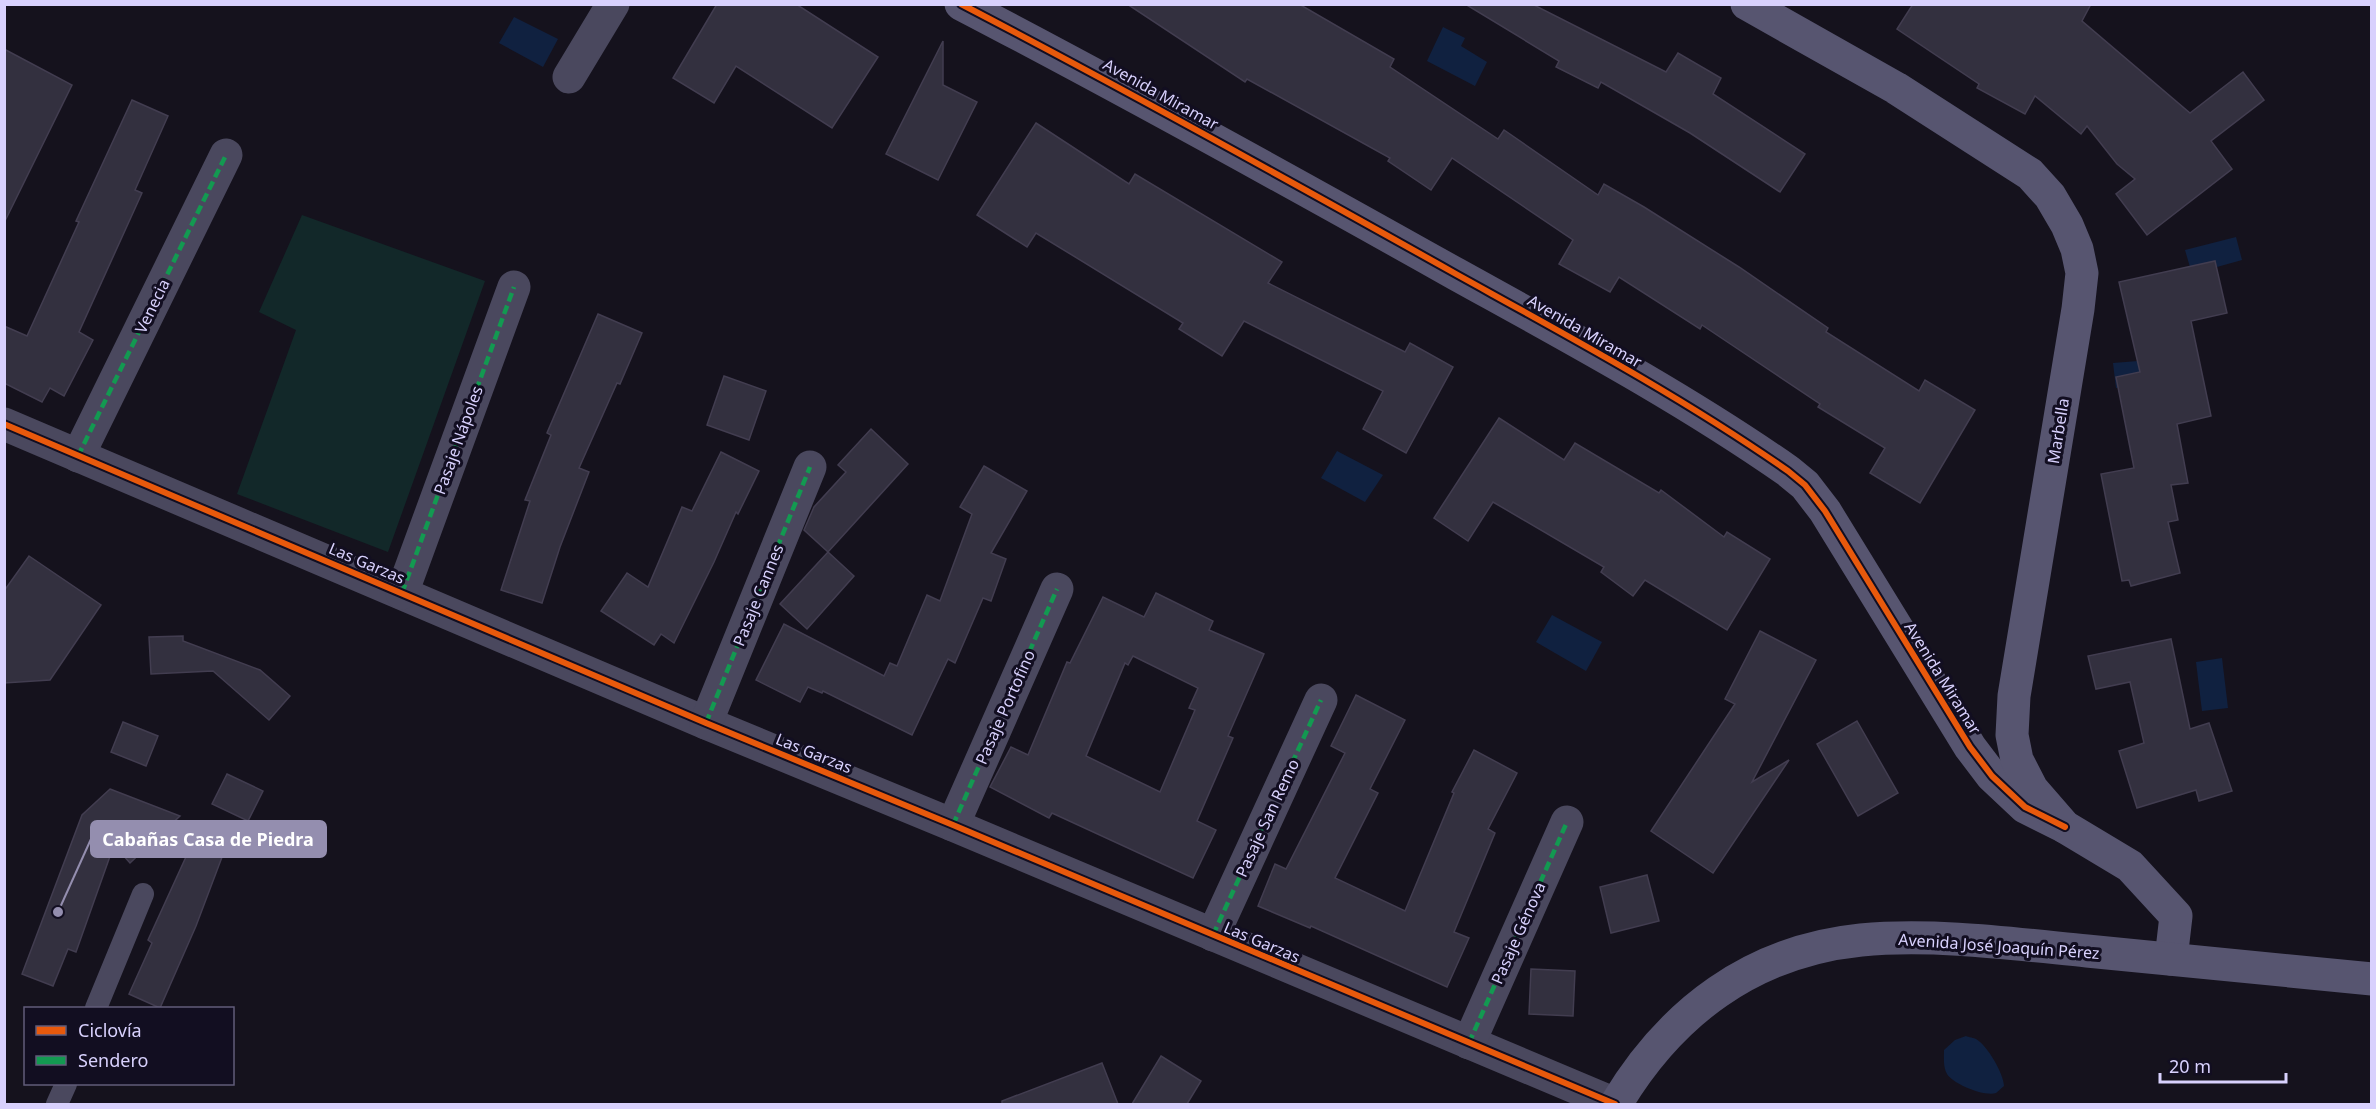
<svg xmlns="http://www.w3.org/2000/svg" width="2376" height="1109" font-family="'Noto Sans',sans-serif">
  <rect width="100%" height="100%" fill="#15121d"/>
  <path fill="#122829" d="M302 215 485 281 388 552 237 494 296 330 259 312Z"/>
  <g fill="#102140">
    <path d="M514 17 558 39 543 67 499 43Z"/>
    <path d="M1443 27 1465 38 1461 46 1487 62 1475 86 1427 61Z"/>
    <path d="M2236 237 2242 260 2192 274 2185 250Z"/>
    <path d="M2163 359 2166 384 2116 388 2113 363Z"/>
    <path d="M1337 451 1383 475 1365 502 1321 478Z"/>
    <path d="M1552 615 1602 642 1586 671 1536 642Z"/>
    <path d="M2222 658 2228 708 2202 711 2196 662Z"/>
    <path d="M1966 1036C1968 1037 1975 1038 1976 1039 1987 1045 2004 1074 2004 1086 2001 1088 1999 1091 1996 1093 1985 1097 1953 1084 1947 1074 1943 1067 1944 1057 1944 1050L1955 1040Z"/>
  </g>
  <g fill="#33303f" stroke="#423d50" stroke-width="1.5" fill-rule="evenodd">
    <path d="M717 4H796L878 57 832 128 736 66 714 103 673 78Z"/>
    <path d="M1127 4H1299L1394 59 1390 67 1498 139 1504 130 1598 195 1604 184 1644 207 1739 267 1828 328 1826 332 1919 391 1925 380 1975 410 1920 503 1870 473 1885 448 1818 407 1820 404 1702 325 1700 329 1619 277 1610 292 1559 264 1573 240 1452 158 1431 190 1388 161 1390 158 1247 79 1245 82Z"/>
    <path d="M1465 4H1532L1666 72 1678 53 1721 78 1713 94 1805 154 1780 192 1690 133 1601 82 1598 88 1556 67 1559 61Z"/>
    <path d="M1913 4H2091L2082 21 2190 113 2243 72 2264 100 2211 141 2232 169 2147 235 2116 194 2135 179 2117 164 2087 126 2081 134 2035 96 2025 114 1977 88 1979 84 1897 29Z"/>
    <path d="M943 41V85L977 102 938 180 886 154Z"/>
    <path d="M4 49 72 85 4 223Z"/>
    <path d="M132 100 168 116 135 190 142 193 79 332 93 340 64 396 50 388 42 402 4 383V326L27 336 79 222 76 221Z"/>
    <path d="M1036 123 1129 184 1135 174 1282 262 1268 283 1405 352 1410 343 1453 367 1406 453 1363 429 1383 391 1244 321 1222 356 1179 329 1183 323 1036 233 1027 247 977 215Z"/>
    <path d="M2215 261 2227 313 2191 321 2211 416 2177 424 2188 483 2171 485 2178 520 2168 522 2180 573 2131 586 2129 580 2122 581 2101 474 2134 468 2116 377 2140 372 2119 282Z"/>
    <path d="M598 314 642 333 620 384 617 383 579 468 589 472 560 547 542 603 501 590 530 501 525 500 551 435 547 433Z"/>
    <path d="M724 376 766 391 749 440 707 425Z"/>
    <path d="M1499 418 1564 460 1575 443 1659 493 1661 490 1724 537 1727 532 1770 559 1727 630 1645 580 1633 596 1601 572 1604 567 1493 502 1468 541 1434 518Z"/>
    <path d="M871 429 908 464 828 552 804 530 814 507 846 472 838 465Z"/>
    <path d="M721 452 759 471 738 514 736 512 714 562 674 643 661 634 654 645 601 611 627 573 648 587 682 507 692 511Z"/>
    <path d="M984 466 1027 491 991 553 1006 559 991 601 983 598 955 663 948 659 912 735 823 691 822 693 808 687 800 702 756 680 784 624 884 676 890 663 897 666 927 595 940 601 972 514 960 507Z"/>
    <path d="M828 552 854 576 807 629 780 604Z"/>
    <path d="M29 556 101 605 50 680 4 683V591Z"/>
    <path d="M1156 593 1213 621 1209 630 1264 654 1228 736 1233 738 1197 821 1216 830 1193 878 1052 813 1049 818 990 787 1011 747 1028 755 1067 662 1070 663 1103 597 1144 617ZM1133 656 1198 688 1189 708 1195 710 1160 792 1086 756 1125 663 1128 665Z"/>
    <path d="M1760 631 1816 660 1752 782 1789 760 1713 873 1651 831 1735 704 1725 699Z"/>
    <path d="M183 636V641L260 670 290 696 269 720 213 671 151 674 149 637Z"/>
    <path d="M2171 639 2190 729 2209 723 2232 791 2199 801 2196 790 2137 808 2119 751 2144 743 2130 682 2096 689 2088 656Z"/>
    <path d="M1356 695 1405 720 1370 789 1378 793 1335 878 1405 911 1454 793 1452 792 1474 750 1517 773 1488 829 1495 833 1454 932 1469 938 1447 987 1311 926 1310 928 1258 906 1275 864 1286 869 1345 753 1331 746Z"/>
    <path d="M1857 721 1898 793 1858 816 1817 744Z"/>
    <path d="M123 722 158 736 146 766 111 752Z"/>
    <path d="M227 774 263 791 248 821 212 804Z"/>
    <path d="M110 789 180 816 130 863 114 845 76 952 68 949 53 986 22 974 82 815Z"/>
    <path d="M201 824 230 836 196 926 160 1008 129 994 152 943 148 940Z"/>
    <path d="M1647 875 1659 921 1611 933 1600 887Z"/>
    <path d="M1531 969 1575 971 1573 1016 1529 1014Z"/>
    <path d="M1161 1056 1201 1081 1187 1104H1132Z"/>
    <path d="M1102 1063 1118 1104H1002V1101Z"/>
  </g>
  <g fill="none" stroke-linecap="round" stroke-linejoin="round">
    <g stroke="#4a485e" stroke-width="22">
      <path d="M96 1008 143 894"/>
      <path d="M57 1104 66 1084"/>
    </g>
    <g stroke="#4a485e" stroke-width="33">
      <path d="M569 77 613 4"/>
      <path d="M4 424 706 723 953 825 1615 1104"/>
      <path d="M78 456 226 155"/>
      <path d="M402 593 514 287"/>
      <path d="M706 723 810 467"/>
      <path d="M953 825 1057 589"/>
      <path d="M1213 935 1321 700"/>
      <path d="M1469 1043 1567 822"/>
    </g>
    <g stroke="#575570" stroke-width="33">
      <path d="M961 4C1128 91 1292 182 1456 274 1568 336 1682 397 1788 471L1805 485 1825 511 1970 747 1992 776 2025 807 2065 827"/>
      <path d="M1747 4 1896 88 2030 174 2050 196 2067 225 2077 249 2082 273 2078 309 2014 696 2012 735 2017 760 2032 789 2065 827 2130 866 2176 916 2171 959"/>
      <path d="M1616 1104C1671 1012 1752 951 1861 940 1933 933 2016 944 2087 951 2182 960 2277 969 2372 979"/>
    </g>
    <g stroke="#139951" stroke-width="4.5" stroke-dasharray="9 4.5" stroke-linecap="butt">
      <path d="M78 456 226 155"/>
      <path d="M402 593 514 287"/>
      <path d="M706 723 810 467"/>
      <path d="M953 825 1057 589"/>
      <path d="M1213 935 1321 700"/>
      <path d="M1469 1043 1567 822"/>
    </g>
    <defs>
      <g id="cycleway">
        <path d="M961 4C1128 91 1292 182 1456 274 1568 336 1682 397 1788 471L1805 485 1825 511 1970 747 1992 776 2025 807 2065 827"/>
        <path d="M4 424 706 723 953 825 1615 1104"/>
      </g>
    </defs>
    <use href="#cycleway" stroke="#120e21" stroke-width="10"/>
    <use href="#cycleway" stroke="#e8590c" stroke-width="6"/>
  </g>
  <g text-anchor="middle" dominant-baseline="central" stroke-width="6" stroke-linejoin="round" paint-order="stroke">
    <g font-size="16" fill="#d8d1fd" stroke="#120e21">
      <text transform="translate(1161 94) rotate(29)">Avenida Miramar</text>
      <text transform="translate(152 306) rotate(-64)">Venecia</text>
      <text transform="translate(1585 331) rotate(30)">Avenida Miramar</text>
      <text transform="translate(2058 431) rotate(-81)">Marbella</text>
      <text transform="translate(458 440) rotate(-70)">Pasaje Nápoles</text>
      <text transform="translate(367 563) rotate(23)">Las Garzas</text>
      <text transform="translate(758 595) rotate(-68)">Pasaje Cannes</text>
      <text transform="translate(1943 678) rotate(58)">Avenida Miramar</text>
      <text transform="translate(1005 707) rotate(-66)">Pasaje Portofino</text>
      <text transform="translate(814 753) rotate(22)">Las Garzas</text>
      <text transform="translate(1267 818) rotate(-65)">Pasaje San Remo</text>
      <text transform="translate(1518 933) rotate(-66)">Pasaje Génova</text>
      <text transform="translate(1262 942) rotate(23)">Las Garzas</text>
      <text transform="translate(1999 946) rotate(4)">Avenida José Joaquín Pérez</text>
    </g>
  </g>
  <path fill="none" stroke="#948eaf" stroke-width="2" d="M58 912L91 839"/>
  <circle fill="#948eaf" stroke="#120e21" stroke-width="2" cx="58" cy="912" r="6"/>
  <rect fill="#948eaf" stroke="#948eaf" stroke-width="2" x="91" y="821" width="235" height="36" rx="6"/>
  <g font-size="18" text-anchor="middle" font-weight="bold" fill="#fff">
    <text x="208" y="846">Cabañas Casa de Piedra</text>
  </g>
  <rect width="2376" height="1109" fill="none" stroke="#d8d1fd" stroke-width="12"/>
  <rect x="24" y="1007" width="210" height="78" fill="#120e21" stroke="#615c79" stroke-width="1.5"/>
  <rect x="36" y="1026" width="30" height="9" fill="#e8590c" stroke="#615c79" stroke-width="1.5"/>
  <text x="78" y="1037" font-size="18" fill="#d8d1fd">Ciclovía</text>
  <rect x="36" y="1056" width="30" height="9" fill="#139951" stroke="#615c79" stroke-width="1.5"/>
  <text x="78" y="1067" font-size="18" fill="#d8d1fd">Sendero</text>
  <path d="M2160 1073v9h126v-9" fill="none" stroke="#d8d1fd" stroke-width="3"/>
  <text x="2169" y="1073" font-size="18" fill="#d8d1fd" stroke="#120e21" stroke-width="4.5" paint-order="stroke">20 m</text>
</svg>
